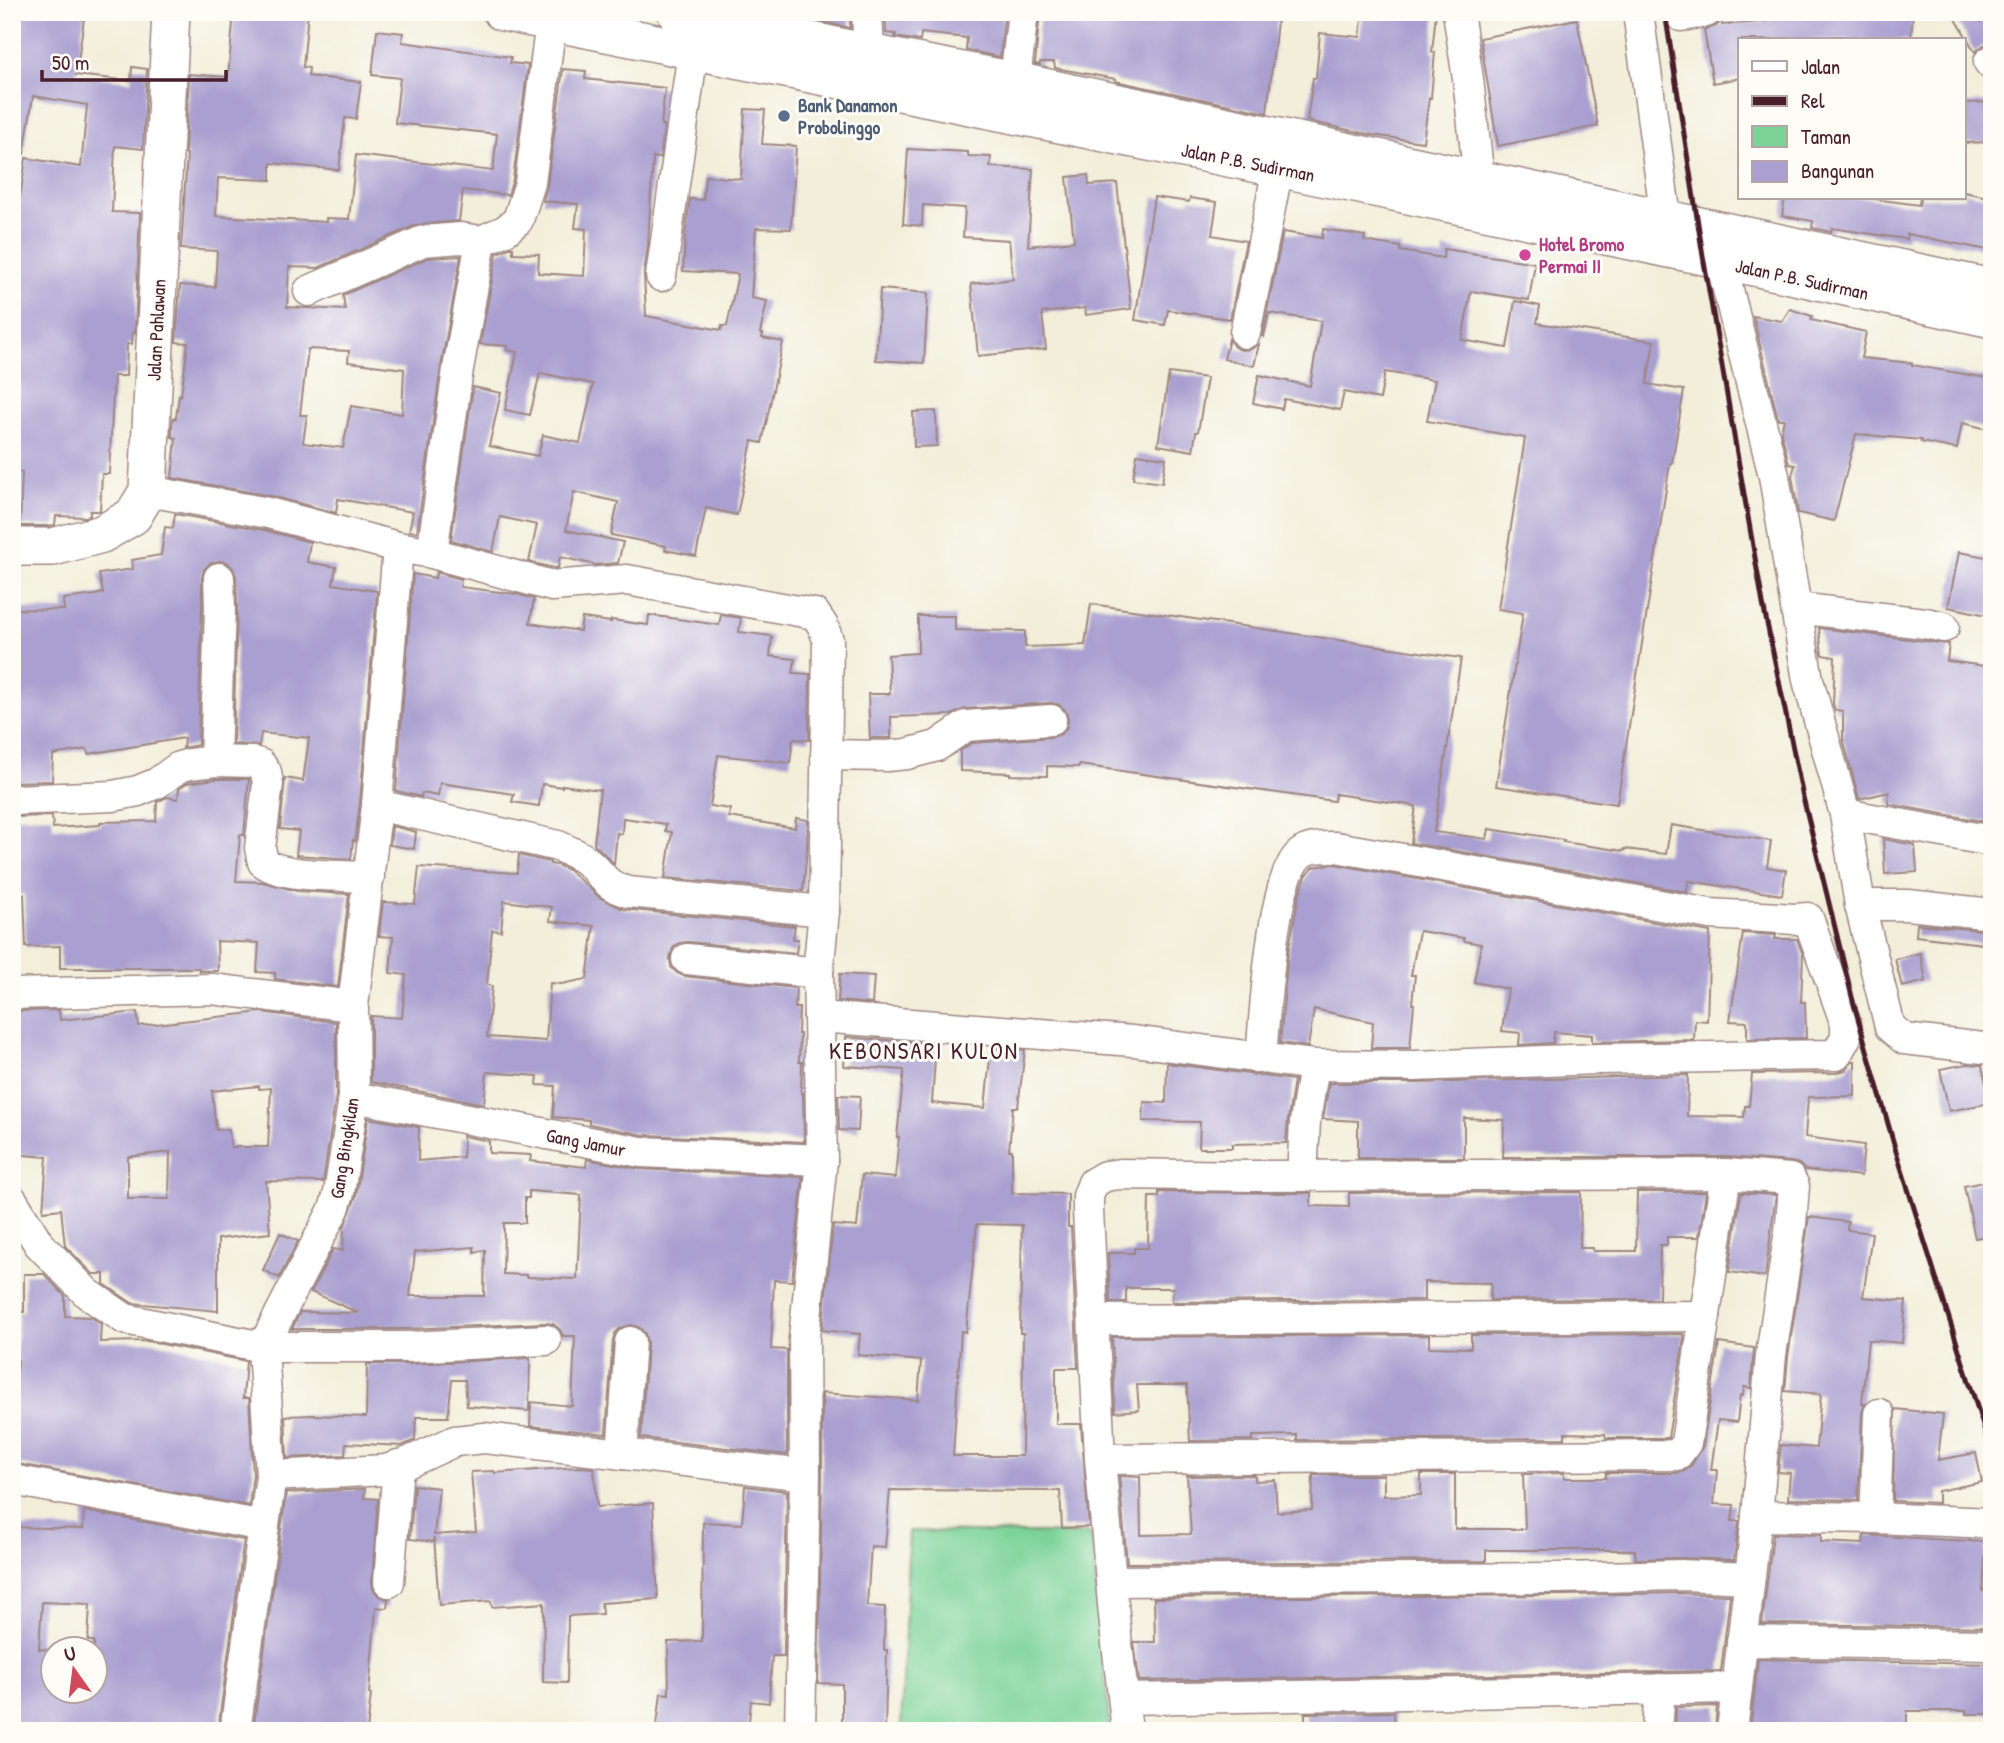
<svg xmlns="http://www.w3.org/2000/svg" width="2004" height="1743" font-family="'Patrick Hand',sans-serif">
  <rect width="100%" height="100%" fill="#fdfcf7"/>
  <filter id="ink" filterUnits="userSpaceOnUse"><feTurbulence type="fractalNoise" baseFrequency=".0143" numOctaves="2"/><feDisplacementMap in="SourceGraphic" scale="14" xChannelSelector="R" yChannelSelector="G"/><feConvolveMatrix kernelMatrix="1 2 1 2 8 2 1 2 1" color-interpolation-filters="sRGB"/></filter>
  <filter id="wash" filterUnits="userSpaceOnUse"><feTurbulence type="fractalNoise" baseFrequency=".00686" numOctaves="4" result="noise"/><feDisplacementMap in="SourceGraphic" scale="28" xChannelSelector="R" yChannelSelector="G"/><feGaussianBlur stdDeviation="1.57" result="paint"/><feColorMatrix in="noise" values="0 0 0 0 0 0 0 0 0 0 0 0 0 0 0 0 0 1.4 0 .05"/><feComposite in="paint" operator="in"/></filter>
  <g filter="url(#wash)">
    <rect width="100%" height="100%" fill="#f2eed9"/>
    <path fill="#7bd398" stroke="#627962" stroke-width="2" d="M909 1531 1091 1534 1110 1731H901Z"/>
    <g id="blocks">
      <g fill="#a99fd0" fill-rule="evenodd">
        <path d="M12 12H85L76 75 131 81 132 67 147 69 143 149 115 146 112 212 140 213 135 333H133L132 344H127L126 376H114L109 474H102L100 511H90V516L86 517 56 516 55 525 50 526H20L22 472H12V205H19L26 158 81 167 87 105 33 96 24 154 12 153Z"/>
        <path d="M234 12H308L303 67 309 68 308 76 361 82 356 119 345 118 339 170 271 163V180L218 178 216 216 326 222V218L349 219 356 155 493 171 497 134 395 123 400 78 372 75 377 30 403 33 402 42 511 57 510 63 528 65 513 179 508 195 463 190 459 221 416 225 318 268 289 267 287 307 345 310 343 295 427 258 461 256 441 367 417 532 409 531 413 512 338 499 336 513 271 496 172 478 176 438 172 437V426L173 418H176L179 395H181L188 343 176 342 180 285 215 287 217 251 181 249 187 154 185 153 189 74 228 77ZM308 349 349 351 348 362 404 369 402 414 351 406 343 448 303 443 307 415H300Z"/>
        <path d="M786 12H850V28L786 14Z"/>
        <path d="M885 12H1005L1000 57 966 50 967 38 921 33 920 41 895 37 896 34 886 33Z"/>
        <path d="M1040 12H1205L1258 17 1259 12H1278L1267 113 1115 81 1116 79 1055 68 1054 62H1040V65L1035 64Z"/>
        <path d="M1363 12H1436L1432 52H1435L1431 98H1429L1423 142 1372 135 1307 121 1313 78H1316L1320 33 1360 37Z"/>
        <path d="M1771 12H1913L1911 40H1740V78L1713 83 1704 30 1716 26 1722 20V25L1772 21Z"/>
        <path d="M1952 12H1976L1981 22 1992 15V45H1984L1975 52Z"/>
        <path d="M1577 19 1598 126 1498 146 1480 38Z"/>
        <path d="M563 69 586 71 585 79 665 88 661 125H664L660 158 653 157 648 245 644 274 646 316 721 330 722 326H727L738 274 683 271 685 235 690 199 703 200 705 176 741 179 745 109 765 110 762 144 796 146 791 229 756 228 751 298 767 301 760 333 763 334 762 338 783 342 762 443 752 441 737 515 706 508 696 556 665 550 666 546 611 535 618 502 574 492 566 530 623 542 618 563 596 565 560 557 558 568H554L529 562 537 525 500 517 493 552 451 540 473 387 501 393 489 446 538 456 543 435 580 443 593 384 540 373 530 415 505 410 517 352 507 350 508 346 480 344 497 253 509 248H513V253L539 254 538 273 584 276 586 229 575 228 578 204 543 201 547 186Z"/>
        <path d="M1992 102V142L1964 143V103Z"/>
        <path d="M908 149 968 152V156L991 157 990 167 1033 169 1028 246 1074 241 1067 177 1088 175 1089 185 1117 183 1131 309 1086 315 1085 308 1042 313 1046 349 978 356 971 284 1013 279 1009 240 963 237 965 208 923 205 922 226 903 224Z"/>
        <path d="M1964 192 1992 198V233L1988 250 1907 234 1906 239 1832 228 1831 232 1812 228 1813 221 1782 216 1785 198H1867L1919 205 1920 198H1964Z"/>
        <path d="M1154 197 1189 202 1190 198 1217 202 1212 235 1246 241 1230 319 1168 310 1165 325 1135 320Z"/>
        <path d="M1323 229 1365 236 1364 241 1401 247 1400 251 1443 258 1444 249 1535 263 1529 300 1471 291 1462 340 1507 348 1515 301 1540 306 1537 323 1654 341 1647 384 1684 390 1672 463H1670L1617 804 1496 786 1523 613 1498 609 1525 438 1427 421 1435 380 1385 372 1380 399 1344 392 1340 410 1284 399 1282 409 1253 403 1259 375 1310 386 1321 321 1269 313 1264 337 1262 336 1283 232 1322 238Z"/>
        <path d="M880 289 928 293 924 363 876 360Z"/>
        <path d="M1790 309 1812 316 1811 320 1866 332 1861 358 1912 363V365L1992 379V430L1962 423 1957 449 1921 442V440L1856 434 1834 521 1798 513 1792 476 1795 465 1789 464 1781 432 1784 419H1778L1753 316 1782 321Z"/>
        <path d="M1229 339 1234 347 1242 350 1251 349 1259 344 1254 366 1224 359Z"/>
        <path d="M1169 373 1207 378 1198 432H1196L1193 451 1158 445Z"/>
        <path d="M936 411 937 446 914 447 913 412Z"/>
        <path d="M1137 454 1166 458 1162 483 1133 479Z"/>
        <path d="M175 514 264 530 310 542 307 562 336 567 333 584 377 591 360 803 355 841 353 840 351 859 296 855 299 831 280 829 285 778 303 781 309 738 261 733 259 746 233 744 237 608 236 577 233 568 227 562 219 561 209 564 204 569 202 578V607L198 745 183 748 184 738 88 754 87 749 53 755 52 781 12 782V609L64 610 63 599 95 595 103 593 99 574 133 569 132 560 161 555 165 527 173 528Z"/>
        <path d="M1959 552 1992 558V616L1948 607Z"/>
        <path d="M436 572 461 579 460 587 516 594 534 599 530 623 580 631 582 618 611 622V620L648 625 649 615 719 625 721 615 741 618 739 632 772 636 770 656 795 659 793 673 810 674 809 740 793 739 790 763 718 755 710 806 730 809 729 817 795 828 796 818 808 820 807 850 803 891 665 878 672 832 665 831 666 824 623 818 622 834 617 833 614 864 594 844 600 790 562 785V787L542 784 539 806 512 802 514 794 440 783 438 796 422 793 421 797 396 791 413 574 435 578Z"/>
        <path d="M1091 604 1461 658 1434 832 1487 839 1489 829 1527 835 1528 834 1564 840 1563 842 1624 851V849L1666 854 1671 825 1771 841 1767 867 1786 870 1782 895 1688 881 1687 892 1411 843 1416 806 1335 794 1334 801 1079 765V767L1047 766V776L1010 775V773L960 771V751L972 743 1052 737 1061 734 1067 727 1068 718 1065 710 1059 705 1050 703 965 709 951 715 891 717V738H870L868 694H890L888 655 918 653V616H955V630L1025 631V647L1085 645Z"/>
        <path d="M1819 628 1949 644 1947 661 1992 667V823L1888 804 1889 792 1859 799 1843 739V711L1835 710 1833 704 1835 657 1822 655Z"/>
        <path d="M216 779H249L244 835H240L236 881 263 882 297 891 349 894 338 987 275 979V973L257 972 259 943 217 941 218 971H199V968H60V946L26 947 24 894 12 895V817L52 816 53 828 100 825V822L156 821 157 802 167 797 178 799 179 788 187 783Z"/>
        <path d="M392 826 416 832 414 849 390 845Z"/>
        <path d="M1883 839 1915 845 1917 872 1885 874Z"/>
        <path d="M519 855 550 862V864L557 865 569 870 600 898 623 909 795 926 793 939H798L796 953 688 942 679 943 673 948 670 958 671 967 677 973 684 976 796 988 795 1008H799L798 1034H800L799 1062H802L801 1093H803L804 1142 643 1135 589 1124V1120L553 1117 555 1086 537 1085 538 1076 487 1072 484 1104 371 1082V1016L402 1018 406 975 390 973 393 937 379 936 383 902 415 904 419 867 517 873ZM504 901 552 907 550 921 594 926 587 979 561 984 550 983 546 1041 487 1037 492 986 487 985 492 930 501 931Z"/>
        <path d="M1334 864 1710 932 1707 1021 1695 1020 1694 1040 1592 1042V1035L1554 1032 1553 1043 1519 1045 1520 1033 1502 1031 1508 989 1474 982 1481 944 1464 941V938L1419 931 1411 975H1415L1412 1004H1414L1410 1048H1371L1373 1022 1314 1009 1308 1047 1280 1043 1288 952 1299 895 1306 876 1313 867Z"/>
        <path d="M1917 924 1992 931V945L1916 936Z"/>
        <path d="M1743 933 1776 935 1775 939H1797L1803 955 1801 1002H1805L1806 1038 1747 1039V1022L1730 1021Z"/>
        <path d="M1920 953 1926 981 1902 987 1895 959Z"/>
        <path d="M840 974 874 976 872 1004 838 1001Z"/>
        <path d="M59 1010 60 1020 137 1012 139 1026 261 1012 336 1022V1096L323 1182 266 1181 270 1233 218 1239V1311L132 1303 104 1284V1274H93L65 1246 61 1209 43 1211 47 1157 12 1154V1120L20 1121 15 1073H12V1011ZM259 1086V1089L271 1088 268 1147H231L229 1129 216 1130 212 1091ZM170 1152 169 1199H128V1157Z"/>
        <path d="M846 1037 936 1044 932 1103 985 1108 991 1048 1025 1050 1018 1107H1013L1009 1150H1012V1193L1068 1194V1227H1071L1078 1368H1056V1424H1081L1089 1527 1062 1528 1060 1491 890 1490 885 1547 871 1546 867 1606 885 1607 884 1650H887L885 1731H842V1684L818 1683 822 1475V1393L918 1400 921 1361 858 1355 860 1334 822 1330 833 1225 857 1227 862 1175 895 1178 899 1137H897L904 1070 844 1066ZM977 1224 1022 1225 1020 1333H1023L1022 1456H953L961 1331 966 1332Z"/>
        <path d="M1852 1061H1855V1096L1808 1097 1805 1137 1864 1145 1861 1176 1805 1170 1799 1164 1791 1162 1727 1157H1503L1504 1120 1464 1118V1158H1358V1121L1323 1119 1329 1083H1415L1688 1075 1687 1116 1744 1117 1745 1106H1749L1752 1074 1836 1073 1846 1070Z"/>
        <path d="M1167 1063 1294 1080 1288 1119 1286 1143 1232 1144V1148H1199L1200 1122 1143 1121 1144 1102 1166 1103Z"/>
        <path d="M1967 1064 1982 1065 1990 1103 1949 1111 1940 1069Z"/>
        <path d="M838 1095 860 1096 858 1131 839 1130Z"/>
        <path d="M368 1118 419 1127 418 1161 463 1157V1136L489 1141V1153L531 1155 530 1161 586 1167 587 1159 640 1169 803 1177 792 1281 774 1280 771 1349 787 1350V1455L641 1438 647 1343 645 1334 640 1328 632 1325 622 1327 615 1333 613 1340 606 1434 530 1426 531 1402 572 1406 575 1336H563L560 1330 553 1324 545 1323 408 1329H292L300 1312 359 1313 311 1292 333 1249 343 1251 344 1227 356 1196ZM529 1191 581 1195 577 1279 526 1277V1275L503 1274 504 1223H525V1198H529ZM474 1247V1252L485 1250 484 1296H410L415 1252Z"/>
        <path d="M1992 1180V1235L1975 1238 1964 1186Z"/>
        <path d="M1159 1192 1311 1193V1206L1349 1207V1193L1581 1192 1580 1248H1593V1251H1636L1637 1192H1706L1699 1237H1667V1245H1660L1659 1299 1490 1300 1491 1283 1424 1282V1300L1172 1302 1173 1288H1126V1302H1110L1108 1253H1134V1248H1148L1149 1197H1159Z"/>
        <path d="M1741 1193 1776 1195 1765 1277 1729 1272Z"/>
        <path d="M1809 1217 1848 1222 1847 1230 1872 1233 1863 1297 1906 1301 1902 1343 1868 1340 1862 1404H1865L1862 1413 1858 1500 1788 1499 1790 1473 1778 1472 1781 1445 1816 1448 1821 1394 1785 1391 1788 1357Z"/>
        <path d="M280 1233 298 1241 279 1278 263 1270Z"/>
        <path d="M24 1274H44L65 1296V1316L91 1317 101 1324 100 1342 147 1341 246 1361 243 1398H249L253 1475 249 1506 12 1463V1434L18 1360H15L19 1312H24Z"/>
        <path d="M1683 1334 1684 1338 1668 1438H1606L1605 1434 1565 1433V1438L1297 1440V1435L1253 1436V1440L1190 1441 1187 1385H1137L1139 1410 1115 1412 1112 1337 1429 1335V1347L1471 1348V1335Z"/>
        <path d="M1719 1343 1754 1348 1751 1388 1744 1387 1743 1396 1740 1395 1737 1422 1718 1420 1711 1470H1717L1714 1504 1734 1505 1732 1521H1739L1734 1560 1681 1558 1635 1559V1550H1486V1561L1127 1563 1119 1476 1140 1477 1141 1535 1191 1534 1187 1476 1255 1475V1481L1275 1480 1277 1512 1312 1510 1313 1475H1384V1496L1421 1495V1474H1455V1529H1525L1523 1474 1564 1473V1478H1606V1473H1677L1684 1471 1691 1466 1703 1446Z"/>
        <path d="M530 1358 529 1411 467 1406 465 1380H452L448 1417H416L415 1440 402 1446 346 1443 345 1455 287 1458 285 1416 313 1415 366 1417 367 1364H409Z"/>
        <path d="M1895 1409 1943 1414 1938 1460 1976 1453 1982 1482 1938 1491V1503L1893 1501Z"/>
        <path d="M579 1467 594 1468 597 1507 653 1503 658 1599 601 1603 602 1614 568 1616 567 1683 543 1682 544 1603 492 1607 491 1601 439 1605 434 1537 433 1542 410 1539 414 1485 439 1488 434 1535 476 1532 471 1472 494 1471 495 1473Z"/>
        <path d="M745 1486 787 1491 784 1656H772L769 1703 751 1701 748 1731H701L702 1728 657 1725 661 1693 669 1694 668 1642 702 1641 703 1522 742 1524Z"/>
        <path d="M365 1489 364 1498 378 1499 372 1581 373 1589 379 1596 388 1599 387 1608 376 1607 369 1694H371L367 1731H327L307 1729V1731H253L286 1493Z"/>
        <path d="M84 1511 244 1540 218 1729 191 1727V1731H12V1527L83 1529ZM42 1602 90 1604 88 1641H94V1690H52V1650L39 1649Z"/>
        <path d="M1773 1534 1821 1535V1542L1863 1544 1864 1535 1986 1542 1983 1591H1992L1991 1627 1762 1624Z"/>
        <path d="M1681 1593 1730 1595 1721 1671 1139 1681 1134 1642H1155L1154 1598 1561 1595Z"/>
        <path d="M1758 1659 1992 1664V1714H1966V1711H1907V1731H1750Z"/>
        <path d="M1717 1706 1715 1729H1675L1676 1707Z"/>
        <path d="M1394 1712 1395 1731H1305V1713Z"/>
      </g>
    </g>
  </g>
  <g filter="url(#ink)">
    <use href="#blocks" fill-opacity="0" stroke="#9e8682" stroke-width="2"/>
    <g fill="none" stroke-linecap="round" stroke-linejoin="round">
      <defs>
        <g id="minor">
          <path d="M867 12 869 53"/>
          <path d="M1458 12 1468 79 1479 180"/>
          <path d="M1638 12 1666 219"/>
          <path d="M1681 16 1706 12"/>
          <path d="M1989 62 1992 65"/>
          <path d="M1015 81 1023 12"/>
          <path d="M481 241 506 230 518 220 530 183 551 22"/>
          <path d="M1721 261 1774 476 1808 680 1845 814 1860 905 1890 1027 1904 1039 1992 1049"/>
          <path d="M661 276 693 51"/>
          <path d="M309 291 423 241 461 238 481 241 458 369 432 553"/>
          <path d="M1245 333 1278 168"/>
          <path d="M148 491 268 513 398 547 432 553 552 586 627 580 815 614 823 626 828 640 824 911 818 973 822 1160 804 1338 805 1475 800 1731"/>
          <path d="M1796 608 1925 623 1944 627"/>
          <path d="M826 755 887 756 907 754 937 746 966 726 1051 720"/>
          <path d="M215 761 220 607 219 578"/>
          <path d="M12 800 113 796 138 791 157 783 179 767 190 764 215 761 253 762 260 764 266 772 268 784 260 848 263 862C284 878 341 875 369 877"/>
          <path d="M377 805 558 846C568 851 579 854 588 862 605 877 604 885 628 892L824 911"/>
          <path d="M1845 814 1992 841"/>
          <path d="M1860 905H1908L1992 914"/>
          <path d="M687 959 818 973"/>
          <path d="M12 994 212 989 353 1006"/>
          <path d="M819 1017 1133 1041 1314 1065 1414 1066 1598 1059 1836 1055 1846 1037V1024L1808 918 1795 919 1710 914 1336 847C1325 847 1309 846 1300 854 1271 879 1265 1016 1261 1057"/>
          <path d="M354 1097 641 1152 822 1160"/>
          <path d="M1302 1176 1305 1122 1314 1065"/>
          <path d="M12 1200 39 1244 88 1294 125 1319 263 1347H408L546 1340"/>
          <path d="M1094 1320 1705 1316"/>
          <path d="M622 1454 630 1342"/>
          <path d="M1100 1459 1677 1455 1686 1443 1726 1174"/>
          <path d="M271 1476 386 1470 407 1463 455 1441 484 1438 805 1475"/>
          <path d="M12 1480 264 1526"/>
          <path d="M1757 1516 1875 1518 1992 1523"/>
          <path d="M1875 1518 1879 1414"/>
          <path d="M1111 1581 1561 1578 1681 1575 1749 1578"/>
          <path d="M389 1582 398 1465"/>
          <path d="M1742 1641 1989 1645"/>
          <path d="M1124 1699 1737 1688"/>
          <path d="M235 1731 271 1476 263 1347 334 1209 339 1193 354 1097 353 1006 377 805 398 547"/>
          <path d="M1127 1731 1115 1626 1100 1459 1088 1210V1196L1093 1183 1105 1176 1120 1174 1251 1176 1726 1174 1790 1179 1794 1186 1791 1224 1771 1355 1757 1516 1732 1731"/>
          <path d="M1657 1731 1660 1689"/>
        </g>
        <g id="major">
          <path d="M502 12 1278 168 1703 256 1992 319"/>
          <path d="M676 12 869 53 1015 81 1992 288"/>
          <path d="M12 547H53L102 534 133 516 148 491 171 12"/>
        </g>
      </defs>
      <use href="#minor" stroke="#9e8682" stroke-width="33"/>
      <use href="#major" stroke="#9e8682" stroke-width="40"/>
      <use href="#minor" stroke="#fff" stroke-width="30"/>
      <use href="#major" stroke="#fff" stroke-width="37"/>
      <path stroke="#4a1f2b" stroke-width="5" d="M1665 12 1703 256 1763 604 1803 797 1853 1001 1895 1148 1992 1454"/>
    </g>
  </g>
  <circle fill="#5c6f8a" stroke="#fdfcf7" stroke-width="2.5" cx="784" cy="116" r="7"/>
  <circle fill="#d1479c" stroke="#fdfcf7" stroke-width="2.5" cx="1525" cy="255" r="7"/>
  <g text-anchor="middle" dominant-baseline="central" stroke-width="6" stroke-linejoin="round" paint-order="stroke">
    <g font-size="19" font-weight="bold" fill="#4e5e75" stroke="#fdfcf7" text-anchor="start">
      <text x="798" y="105">Bank Danamon<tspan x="798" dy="22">Probolinggo</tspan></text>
    </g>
    <g font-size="19" fill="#4a1f2b" stroke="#fdfcf7">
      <text transform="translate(1248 162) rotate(11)">Jalan P.B. Sudirman</text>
      <text transform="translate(1802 279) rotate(12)">Jalan P.B. Sudirman</text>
      <text transform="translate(156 330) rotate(-87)">Jalan Pahlawan</text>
      <text transform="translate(586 1142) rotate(11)">Gang Jamur</text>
      <text transform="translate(344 1148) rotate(-81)">Gang Bingkilan</text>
    </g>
    <g font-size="19" font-weight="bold" fill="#b23c85" stroke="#fdfcf7" text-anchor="start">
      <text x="1539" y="244">Hotel Bromo<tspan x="1539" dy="22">Permai II</tspan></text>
    </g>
    <g font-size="23" letter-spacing="2" fill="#4a1f2b" stroke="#fdfcf7">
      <text x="924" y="1050">KEBONSARI KULON</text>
    </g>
  </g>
  <rect width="2004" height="1743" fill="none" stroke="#fdfcf7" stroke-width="42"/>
  <rect x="1738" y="38" width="228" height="161" fill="#fdfcf7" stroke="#b5a4a5" stroke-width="2"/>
  <rect x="1752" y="61" width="35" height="10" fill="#ffffff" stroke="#b5a4a5" stroke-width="2"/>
  <text x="1801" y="74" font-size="21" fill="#4a1f2b">Jalan</text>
  <rect x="1752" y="96" width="35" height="10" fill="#4a1f2b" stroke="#b5a4a5" stroke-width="2"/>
  <text x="1801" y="108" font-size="21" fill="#4a1f2b">Rel</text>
  <rect x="1752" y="126" width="35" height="21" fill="#7bd398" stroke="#b5a4a5" stroke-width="2"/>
  <text x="1801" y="144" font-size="21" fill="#4a1f2b">Taman</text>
  <rect x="1752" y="161" width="35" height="21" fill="#a99fd0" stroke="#b5a4a5" stroke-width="2"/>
  <text x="1801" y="178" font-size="21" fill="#4a1f2b">Bangunan</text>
  <g transform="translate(74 1670) rotate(346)"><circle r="33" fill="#fdfcf7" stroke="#b5a4a5" stroke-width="2"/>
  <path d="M0-5L12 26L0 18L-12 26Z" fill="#d1495b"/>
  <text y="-10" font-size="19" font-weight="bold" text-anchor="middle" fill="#4a1f2b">U</text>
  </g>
  <path d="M42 70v10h184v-10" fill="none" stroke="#4a1f2b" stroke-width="3.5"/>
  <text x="52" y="70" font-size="21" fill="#4a1f2b" stroke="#fdfcf7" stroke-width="5" paint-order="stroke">50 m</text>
</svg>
